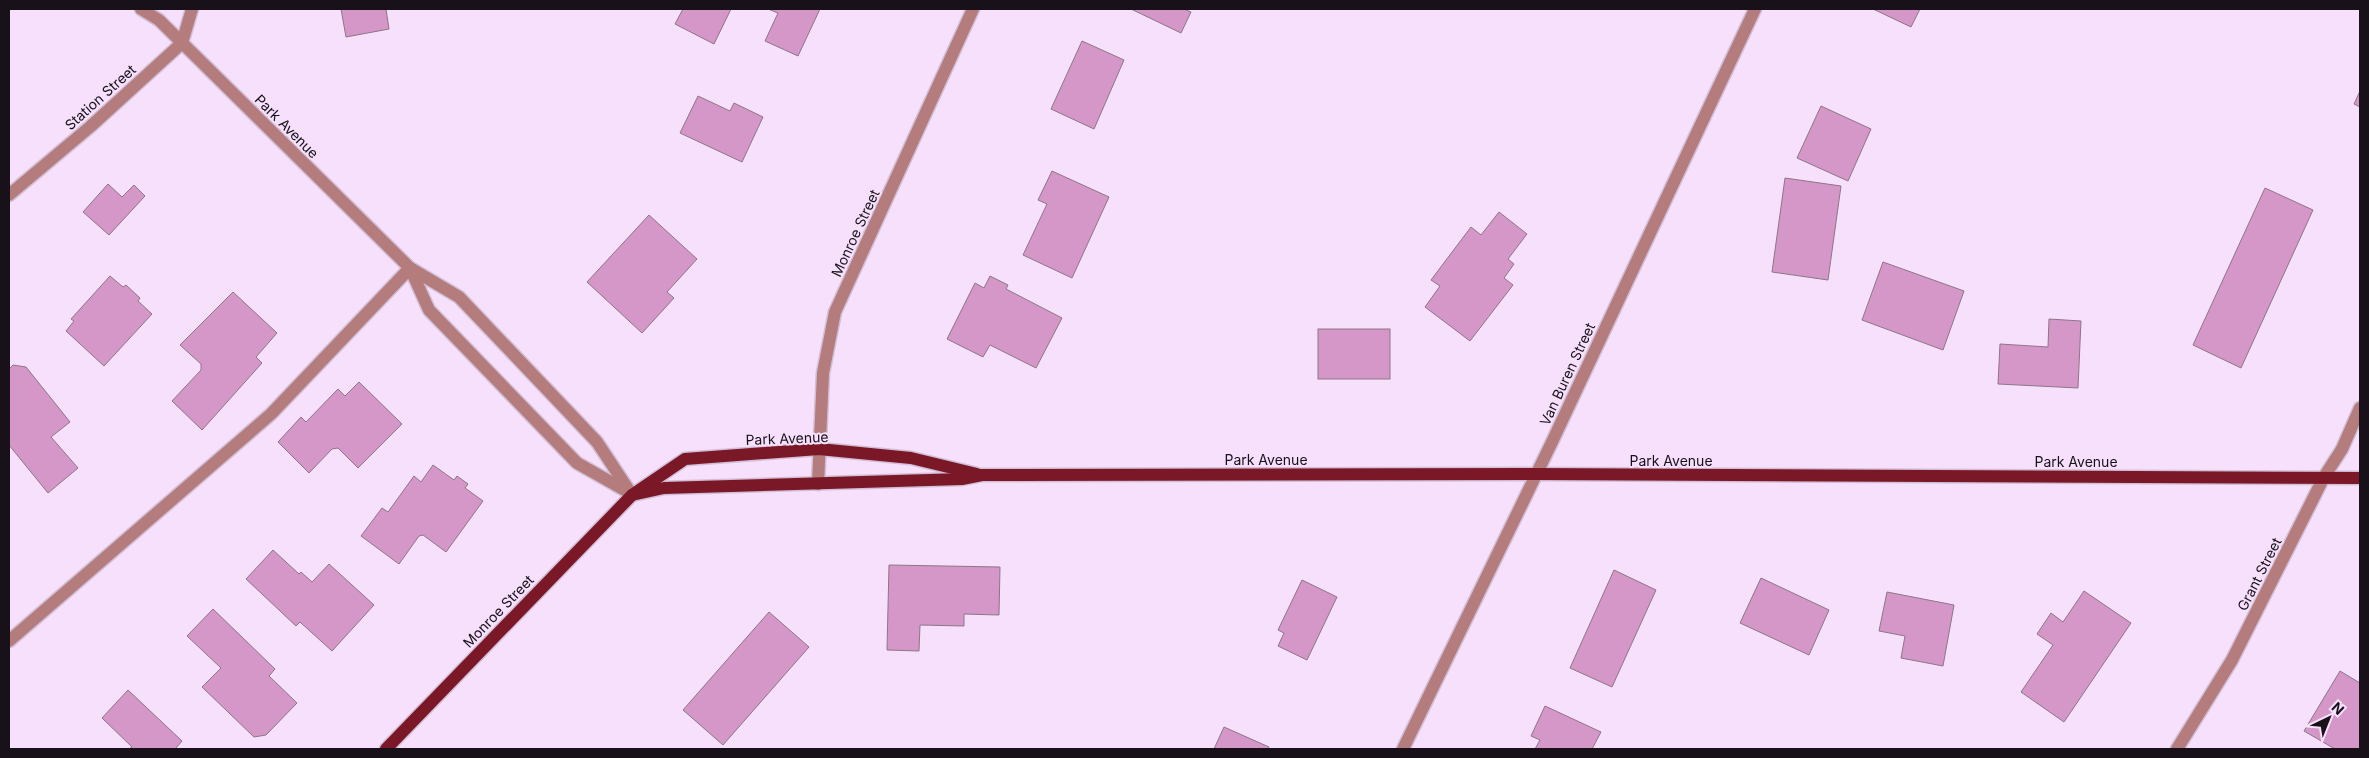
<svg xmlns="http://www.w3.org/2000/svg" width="2369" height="758" font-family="Inter,sans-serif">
  <rect width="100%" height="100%" fill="#f6e0fb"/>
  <g fill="#d497c8" stroke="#8e7588">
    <path d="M341 9H386L389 29 346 37Z"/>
    <path d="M683 9H731L714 44 675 24Z"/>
    <path d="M768 9H820L798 56 765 41 778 13Z"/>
    <path d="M1131 9H1184L1191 12 1181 33Z"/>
    <path d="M1873 9H1920L1911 27Z"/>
    <path d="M1082 41 1124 60 1094 129 1051 109Z"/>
    <path d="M2360 91V107L2354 104Z"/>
    <path d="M698 96 730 111 734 103 763 117 742 162 680 133Z"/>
    <path d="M1821 106 1871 129 1848 181 1797 158Z"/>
    <path d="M1052 171 1109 197 1072 278 1023 255 1047 204 1038 200Z"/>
    <path d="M1785 178 1841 186 1828 280 1772 272Z"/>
    <path d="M108 184 122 197 134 185 145 196 109 235 83 212Z"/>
    <path d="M2265 188 2313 210 2241 368 2193 345Z"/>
    <path d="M1499 212 1527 234 1508 259 1514 264 1504 278 1513 285 1470 341 1425 307 1440 286 1431 280 1471 227 1481 235Z"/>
    <path d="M649 215 697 259 667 292 674 298 642 333 587 282Z"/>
    <path d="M1883 262 1964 291 1943 350 1862 320Z"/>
    <path d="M110 276 123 287 126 285 140 298 138 301 152 314 104 366 66 331 74 321 71 319Z"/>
    <path d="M990 276 1008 285 1006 289 1062 318 1036 368 990 345 983 357 947 339 975 283 984 288Z"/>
    <path d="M233 292 277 333 256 357 262 363 202 430 172 401 201 370V364L180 345Z"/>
    <path d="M2049 319 2081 321 2078 388 1998 384 2000 344 2048 347Z"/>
    <rect x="1318" y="329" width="72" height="50"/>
    <path d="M13 365 26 367 70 422 51 437 78 468 48 493 9 445V369Z"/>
    <path d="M359 382 402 424 358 468 338 448 332 449 309 473 278 442 301 417 306 422 338 389 345 396Z"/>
    <path d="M433 465 454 480 457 476 468 484 465 488 483 501 446 552 423 535 419 536 399 564 361 536 382 508 388 512 414 476 421 482Z"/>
    <path d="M273 550 299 574 301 572 312 582 329 564 374 605 332 651 300 622 296 626 246 579Z"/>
    <path d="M889 565 1000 567 999 615 964 614V626L920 625 919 651 887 650Z"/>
    <path d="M1614 570 1656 590 1612 687 1570 668Z"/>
    <path d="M1761 578 1829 610 1809 655 1740 623Z"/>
    <path d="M1302 580 1337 597 1307 660 1278 646 1284 633 1278 630Z"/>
    <path d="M2084 591 2131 623 2064 722 2021 692 2053 645 2037 634 2051 613 2063 622Z"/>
    <path d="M1887 592 1954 605 1943 666 1901 658 1905 636 1879 631Z"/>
    <path d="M213 609 275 669 269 676 297 703 266 735 254 737 202 687 221 668 187 636Z"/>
    <path d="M769 612 809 647 723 745 683 710Z"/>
    <path d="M2340 671 2360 683V749H2335L2304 731Z"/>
    <path d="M128 690 182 741 176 748 178 749H129L132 747 102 718Z"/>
    <path d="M1545 706 1601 732 1592 749H1535L1540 740 1531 736Z"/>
    <path d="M1224 727 1269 747 1268 749H1214Z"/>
  </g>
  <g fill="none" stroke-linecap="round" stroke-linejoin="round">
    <defs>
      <g id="minor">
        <path d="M141 9 159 20 410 268 459 297 597 442 632 495"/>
        <path d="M9 195 91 126 182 43 192 9"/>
        <path d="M410 268 429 310 577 463 630 493"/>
        <path d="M818 484 823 373 835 312 973 9"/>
        <path d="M9 641 271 414 410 268"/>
        <path d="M1403 749 1552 442 1755 9"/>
        <path d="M2177 749 2232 660 2324 477 2342 449 2360 408"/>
      </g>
      <g id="major">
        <path d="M632 495 664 488 962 479 982 475 1536 474 2360 478"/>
        <path d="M386 749 632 495 685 459 819 449 911 458 977 474"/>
      </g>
    </defs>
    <use href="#minor" stroke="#d2bfd7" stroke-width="15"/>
    <use href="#major" stroke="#d2bfd7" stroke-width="15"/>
    <use href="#minor" stroke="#b47c7d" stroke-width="12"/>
    <use href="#major" stroke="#7b1828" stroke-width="12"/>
  </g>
  <g text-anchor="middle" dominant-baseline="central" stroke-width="4" stroke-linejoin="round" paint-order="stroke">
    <g font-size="14" fill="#18111a" stroke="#f6e0fb">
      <text transform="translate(100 97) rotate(-42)">Station Street</text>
      <text transform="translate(287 126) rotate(45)">Park Avenue</text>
      <text transform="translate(855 233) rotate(-65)">Monroe Street</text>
      <text transform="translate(1567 374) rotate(-65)">Van Buren Street</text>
      <text transform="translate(787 438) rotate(-2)">Park Avenue</text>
      <text x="1266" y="459">Park Avenue</text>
      <text x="1671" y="460">Park Avenue</text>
      <text x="2076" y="461">Park Avenue</text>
      <text transform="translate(2259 574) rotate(-63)">Grant Street</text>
      <text transform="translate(498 611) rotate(-46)">Monroe Street</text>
    </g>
  </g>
  <rect width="2369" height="758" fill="none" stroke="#18111a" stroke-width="20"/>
  <g transform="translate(2329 718) rotate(43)" stroke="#f6e0fb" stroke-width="4" paint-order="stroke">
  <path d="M0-4L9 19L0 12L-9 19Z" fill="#18111a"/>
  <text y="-8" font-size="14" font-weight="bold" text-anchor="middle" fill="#18111a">N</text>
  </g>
</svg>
